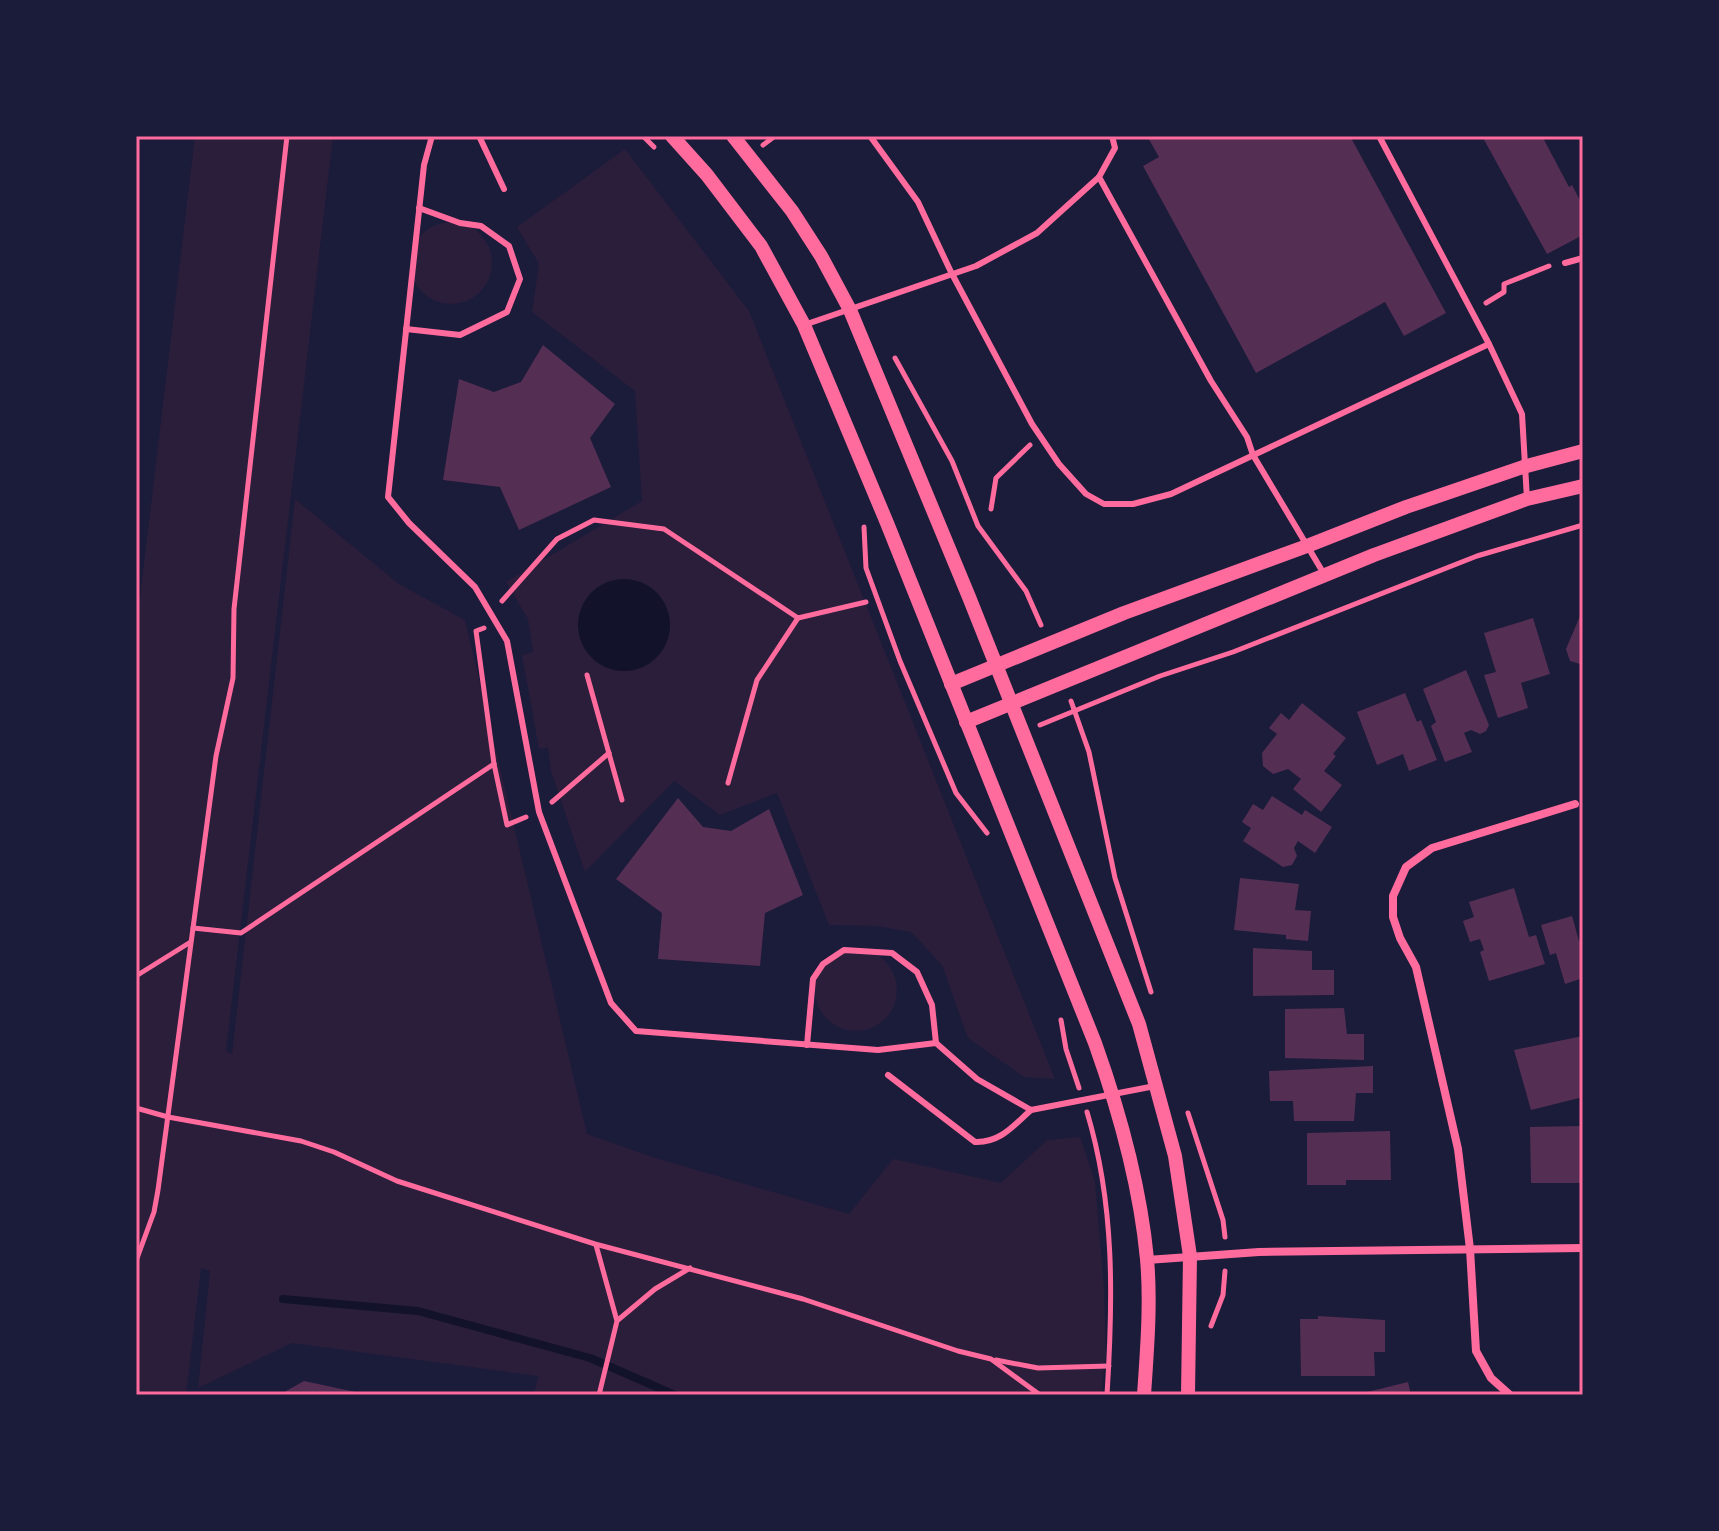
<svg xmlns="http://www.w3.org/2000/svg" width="1719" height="1531" font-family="Roboto,sans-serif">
  <rect width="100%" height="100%" fill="#1b1b3a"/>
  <g fill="#2a1e3b">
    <path d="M195 136H333L226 1051 232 1054 295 499 399 584 465 620 587 1134 652 1157 849 1214 893 1159 1001 1183 1047 1140 1080 1137 1095 1182 1104 1288 1106 1355 1101 1395H639L628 1391 627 1395H534L538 1376 292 1343 198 1388 210 1271 201 1268 186 1395H136V631Z"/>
    <path d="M625 149 749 311 1055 1079 1024 1077 968 1038 942 965 911 932 877 926 829 925 777 793 720 815 674 781 585 872 551 771 548 748 539 749 522 655 533 652 528 619 506 582 642 501 635 391 532 312 539 264 517 227Z"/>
    <circle cx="451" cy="263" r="41"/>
    <circle cx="856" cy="990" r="41"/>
  </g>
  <circle fill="#12122b" cx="624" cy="625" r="46"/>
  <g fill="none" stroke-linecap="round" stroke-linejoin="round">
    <path stroke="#12122b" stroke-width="8" d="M283 1299 418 1311 590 1358 675 1395"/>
  </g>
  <g fill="#542f53">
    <path d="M1147 136H1350L1446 313 1404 336 1385 302 1256 373 1143 166 1159 157Z"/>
    <path d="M1482 136H1542L1569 187 1572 185 1583 206V235L1547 254Z"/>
    <path d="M543 345 615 404 590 438 611 487 519 530 500 487 443 480 459 379 494 392 521 382Z"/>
    <path d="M1583 609V665L1570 661 1566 649Z"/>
    <path d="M1533 618 1550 674 1521 683 1528 708 1498 718 1484 675 1496 672 1484 633Z"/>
    <path d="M1466 670 1489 725 1486 731 1480 734 1471 730 1464 733 1472 752 1445 762 1431 726 1436 722 1423 689Z"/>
    <path d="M1405 693 1417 722 1421 720 1437 760 1409 771 1403 754 1377 765 1357 712Z"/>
    <path d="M1302 703 1346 738 1333 754 1336 756 1324 771 1342 785 1321 812 1293 789 1301 779 1288 769 1273 774 1263 766 1262 753 1277 734 1269 728 1281 713 1289 720Z"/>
    <path d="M1272 796 1302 815 1305 810 1332 827 1315 853 1298 841 1294 848 1297 856 1292 865 1283 867 1243 841 1251 828 1242 822 1253 804 1263 810Z"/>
    <path d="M678 798 703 827 731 831 769 809 803 895 765 913 760 966 658 959 662 913 616 879Z"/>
    <path d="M1240 878 1299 884 1295 910 1311 911 1308 941 1286 939V935L1234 930Z"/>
    <path d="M1514 888 1529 937 1536 935 1545 964 1489 981 1480 952 1484 950 1480 939 1470 942 1463 921 1474 917 1469 902Z"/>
    <path d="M1572 916 1579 941 1583 939V978L1565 984 1556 953 1550 955 1541 925Z"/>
    <path d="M1253 948 1312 951V970H1334V995L1253 996Z"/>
    <path d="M1344 1008 1347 1034H1364V1060L1285 1058V1009Z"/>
    <path d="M1583 1036V1097L1531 1110 1514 1050Z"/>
    <path d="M1373 1066V1093H1356L1354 1121H1294L1293 1101H1270L1269 1071Z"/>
    <path d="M1583 1126V1183H1531L1530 1127Z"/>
    <path d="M1390 1131 1391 1180H1346V1185H1307V1133Z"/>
    <path d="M1318 1316 1385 1320V1352H1374L1375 1376H1301L1300 1319H1318Z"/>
    <path d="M304 1381 365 1394V1395H279Z"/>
    <path d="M1408 1382 1411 1395H1359V1394Z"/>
  </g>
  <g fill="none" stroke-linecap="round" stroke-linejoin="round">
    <g stroke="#ff6b9d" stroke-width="5">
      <path d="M643 136 654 147"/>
      <path d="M763 145 775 136"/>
      <path d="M1486 303 1504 292V284L1549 266"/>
      <path d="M895 358 952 461 978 526 1026 591 1041 625"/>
      <path d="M991 509 996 478 1030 445"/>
      <path d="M864 527 866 568 900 661 956 793 987 833"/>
      <path d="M502 601 557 539 594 520 664 529 798 618 866 602"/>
      <path d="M484 628 476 631 494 764 507 825 526 817"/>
      <path d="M587 675 622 800"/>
      <path d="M1071 701 1089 752 1115 878 1151 992"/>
      <path d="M1040 725 1160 676 1233 652 1477 556 1583 525"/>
      <path d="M728 783 757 680 798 618"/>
      <path d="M552 802 609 753"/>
      <path d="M193 928 241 933 494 764"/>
      <path d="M136 976 189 943"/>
      <path d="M1061 1020 1066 1049 1079 1088"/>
      <path d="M136 1108 168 1117 301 1141 334 1152 397 1181 595 1244 803 1299 958 1351 991 1359 1040 1395"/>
      <path d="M1087 1112C1115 1205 1113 1300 1107 1395"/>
      <path d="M1188 1113 1223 1220 1225 1237"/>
      <path d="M596 1245 617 1321 599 1395"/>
      <path d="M136 1261 154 1212 158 1190 216 756 233 678 234 609 287 136"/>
      <path d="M618 1320 655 1289 690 1268"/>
      <path d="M1211 1326 1223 1295 1225 1271"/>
      <path d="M996 1360 1038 1368 1109 1366"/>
    </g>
    <g stroke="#ff6b9d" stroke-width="6">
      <path d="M432 136 424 165 388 497 409 523 475 587 507 641 539 812 611 1003 636 1031 878 1050 936 1043 977 1079 1031 1110 1155 1086"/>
      <path d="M479 136 504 189"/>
      <path d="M870 136 918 202 951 272 1032 424 1059 464 1086 494 1104 504H1133L1171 494 1489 344"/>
      <path d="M1112 136 1115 148 1099 177 1211 381 1247 437 1253 455 1324 574"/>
      <path d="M1379 136 1489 344 1522 414 1527 499"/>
      <path d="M1565 263 1583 258"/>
      <path d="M804 325 976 266 1037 233 1099 177"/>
      <path d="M406 329 460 335 507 312 520 279 509 246 481 226 460 223 419 208"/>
      <path d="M807 1045 813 979 823 964 844 950 892 953 917 972 932 1005 936 1043"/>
      <path d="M888 1075 975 1142C1000 1143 1013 1126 1031 1110"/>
    </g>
    <g stroke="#ff6b9d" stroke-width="8">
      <path d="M1147 1260 1259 1252 1583 1248"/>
      <path d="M1510 1395 1491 1378 1476 1351 1470 1249 1458 1149 1416 967 1400 938 1393 917V896L1406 867 1432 848 1575 804"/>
    </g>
    <g stroke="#ff6b9d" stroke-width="14">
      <path d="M672 136 707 175 761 246 804 325 887 523 1095 1043C1120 1113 1140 1185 1147 1259 1151 1303 1147 1351 1144 1395"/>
      <path d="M733 136 792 211 821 256 850 310 969 597 1139 1024 1175 1156 1190 1256 1188 1395"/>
      <path d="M951 684 1124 613 1307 546 1406 507 1523 467 1583 451"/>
      <path d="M966 722 1374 555 1527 499 1583 486"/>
    </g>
  </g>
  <rect width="1719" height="1531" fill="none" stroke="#1b1b3a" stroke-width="276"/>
  <rect x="138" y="138" width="1443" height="1255" fill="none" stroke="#ff6b9d" stroke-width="3"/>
</svg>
